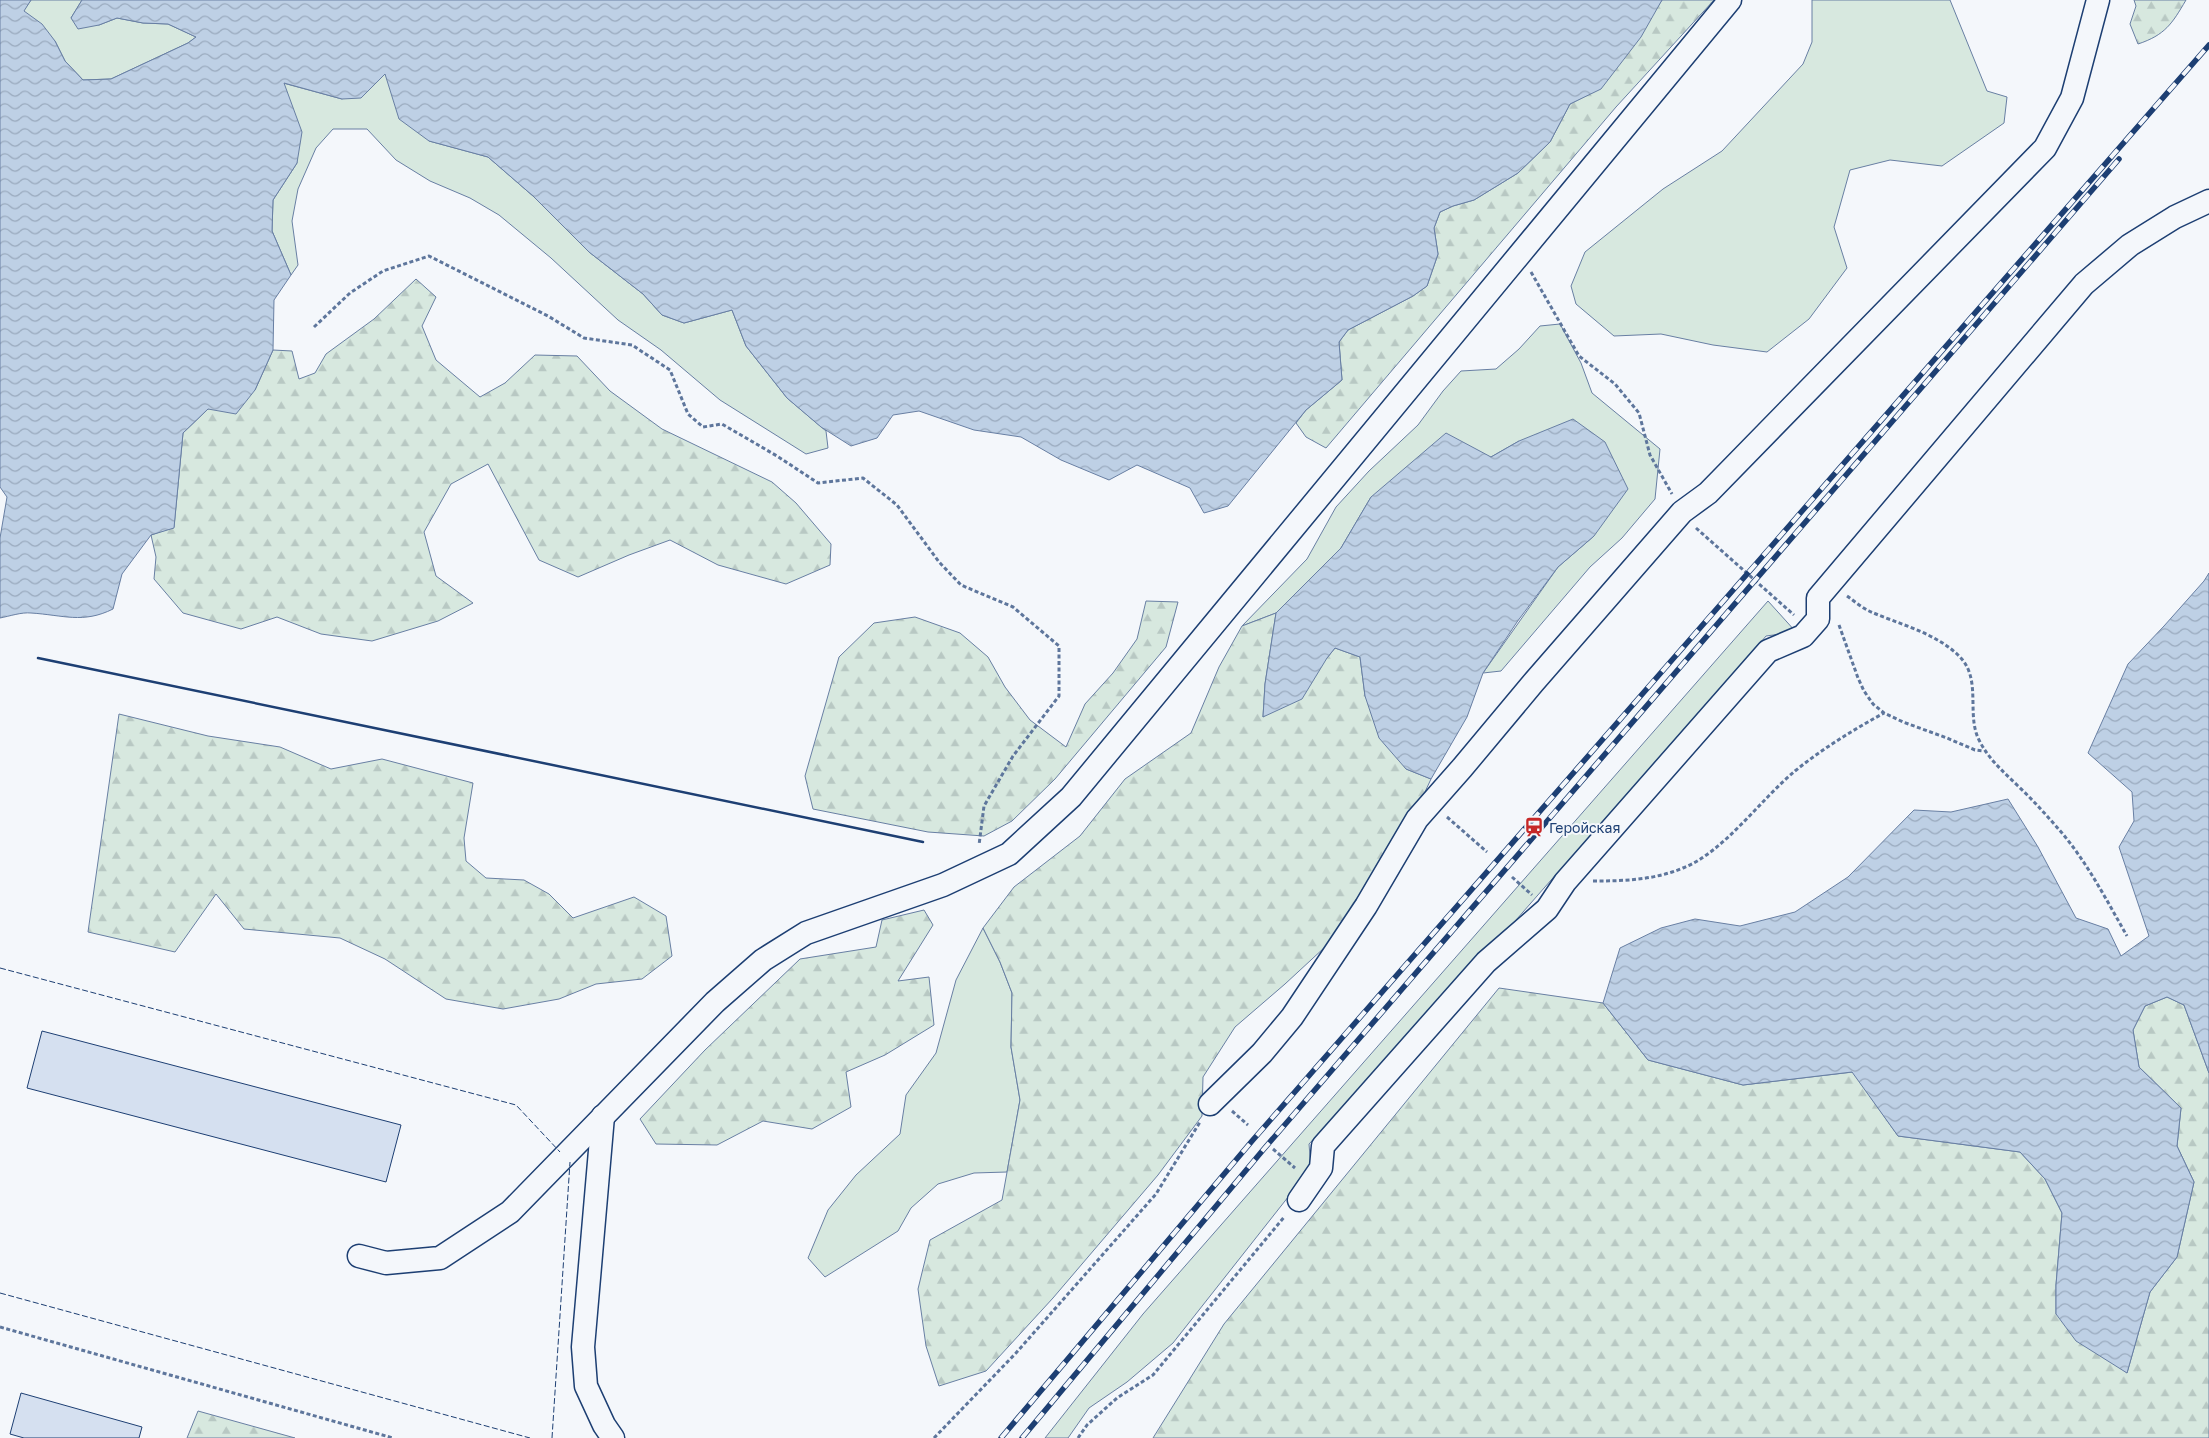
<svg xmlns="http://www.w3.org/2000/svg" width="2209" height="1438" font-family="'Golos Text',sans-serif">
  <defs>
    <pattern id="forest-firs" width="22" height="20" patternUnits="userSpaceOnUse" patternTransform="scale(1.25)"><rect width="22" height="20" fill="#d7e8df"/><path d="M5 1l3.5 6h-7zM16 11l3.5 6h-7z" fill="#b8c8c3"/></pattern>
    <pattern id="water-waves" width="16" height="10" patternUnits="userSpaceOnUse" patternTransform="scale(1.25)"><rect width="16" height="10" fill="#bed0e5"/><path d="M0 5q4-4 8 0t8 0" fill="none" stroke="#9aaabe"/></pattern>
  </defs>
  <rect width="100%" height="100%" fill="#f4f7fb"/>
  <g fill="#d7e8df" stroke="#687fa3">
    <path d="M31 0H82L71 18 99 25 117 18 143 23 168 24 196 37 188 43 111 79 83 80 65 61 55 41 23 11Z"/>
    <path d="M1812 0H1950L1987 91 2007 97 2004 123 1942 166 1890 160 1850 170 1834 227 1847 268 1809 319 1767 352 1713 345 1661 334 1614 336 1576 304 1571 286 1585 252 1663 189 1722 151 1803 64 1812 42Z"/>
    <path d="M385 74 429 141 488 157 533 196 589 252 643 294 662 315 684 323 732 310 746 346 787 398 826 431 828 448 806 454 720 400 661 350 618 320 551 258 499 215 470 198 430 181 396 160 367 129H333L316 148 298 189 292 221 298 265 291 275 272 231 273 200 297 163 283 83 342 99Z"/>
    <path d="M1560 324 1581 363 1592 393 1660 449 1655 499 1622 538 1590 567 1501 671 1483 673 1558 567 1594 536 1519 441 1491 457 1371 497 1341 548 1276 613 1242 626 1307 559 1336 507 1369 471 1418 425 1443 391 1461 371 1496 369 1519 349 1540 326Z"/>
    <path d="M1768 601 1796 632 1766 636 1649 777 1559 871 1480 961 1309 1144 1311 1168 1173 1343 1127 1382 1089 1408 1068 1438H1045L1143 1314Z"/>
    <path d="M983 928 1000 962 1012 993 1011 1047 1020 1100 1007 1172 974 1173 938 1184 911 1208 898 1231 825 1277 808 1258 828 1210 856 1175 900 1134 906 1095 936 1053 956 980Z"/>
  </g>
  <g fill="url(#forest-firs)" stroke="#687fa3">
    <path d="M1662 0H1714L1616 107 1326 448 1306 437 1296 423 1306 410 1342 380 1339 342 1348 330 1413 296 1427 286 1438 254 1434 228 1440 212 1453 206 1474 200 1518 173 1550 142 1570 104 1601 88Z"/>
    <path d="M2134 0H2186C2172 24 2165 35 2138 44L2130 24 2136 6Z"/>
    <path d="M416 279 436 297 422 326 436 360 480 397 505 383 535 355 577 356 610 391 662 429 772 482 796 503 831 544 830 565 786 584 718 565 670 540 629 555 578 577 539 560 488 464 451 484 424 532 436 576 473 603 438 621 372 641 321 634 277 617 241 629 183 613 154 579 156 557 151 535 174 527 183 433 208 409 255 390 273 350 292 351 299 379 315 373 326 354 374 319Z"/>
    <path d="M1146 601 1178 602 1166 647 1055 779 1012 821 984 836 928 832 813 809 805 776 839 657 874 623 915 617 960 633 988 657 1005 687 1030 720 1066 747 1085 704 1113 673 1137 639Z"/>
    <path d="M1276 613 1265 684 1263 717 1327 658 1335 648 1360 657 1365 696 1406 769 1431 779 1395 856 1351 923 1285 984 1235 1027 1203 1077 1202 1116 1158 1175 1053 1298 986 1371 939 1386 926 1346 918 1289 930 1240 1002 1200 1020 1100 1011 1047 1012 993 1000 962 983 928 1014 887 1080 836 1125 779 1191 733 1219 667 1242 626Z"/>
    <path d="M119 714 208 736 280 747 331 769 382 759 473 783 464 838 466 861 486 878 524 880 549 894 573 918 634 897 666 916 672 956 642 979 596 984 559 999 503 1009 446 999 385 959 340 938 244 929 216 894 175 952 88 932Z"/>
    <path d="M924 910 933 925 898 981 929 977 934 1025 885 1055 846 1072 851 1107 812 1129 763 1121 717 1145 656 1144 640 1119 705 1050 800 959 876 947 882 920Z"/>
    <path d="M1499 988 1603 1003 1648 1060 1743 1085 1853 1072 1898 1136 2020 1152 2045 1179 2062 1213 2056 1285V1314L2127 1373 2150 1292 2177 1257 2194 1182 2177 1146 2181 1108 2139 1067 2133 1030 2145 1006 2167 997 2184 1005 2209 1073V1438H1153L1224 1324Z"/>
    <path d="M198 1411 295 1438H187Z"/>
  </g>
  <g fill="url(#water-waves)" stroke="#687fa3">
    <path d="M0 0H31L24 11 42 24 55 41 65 61 83 80 111 79 188 43 196 37 168 24 143 23 117 18 99 25 78 29 71 18 82 0H1662L1641 37 1601 89 1570 104 1550 142 1518 173 1474 200 1453 206 1440 212 1434 228 1438 254 1427 286 1413 296 1348 330 1339 342 1342 380 1306 410 1228 506 1204 513 1190 488 1137 465 1109 480 1061 460 1021 437 974 430 919 411 893 415 877 438 851 446 821 427 787 398 746 346 732 310 684 323 662 315 643 294 589 252 533 196 488 157 429 141 399 119 385 74 361 98 342 99 284 83 302 132 297 163 273 200 272 231 291 275 274 300 273 350 255 390 236 414 208 409 183 433 174 528 151 535 122 574 113 609C83 624 63 615 31 613 22 612 10 616 0 618V538L7 497 0 487Z"/>
    <path d="M1573 419 1605 442 1628 489 1594 536 1558 567 1517 622 1483 673 1467 717 1431 779 1406 769 1379 738 1365 696 1360 657 1335 648 1327 658 1302 699 1263 717 1265 684 1276 613 1341 548 1371 497 1446 433 1491 457 1519 441Z"/>
    <path d="M2209 573V1073L2184 1005 2167 997 2145 1006 2133 1030 2139 1067 2181 1108 2177 1146 2194 1182 2177 1257 2150 1292 2127 1373 2076 1341 2056 1314V1285L2062 1213 2045 1179 2020 1152 1898 1136 1852 1072 1743 1085 1648 1060 1603 1003 1620 948 1661 928 1695 919 1740 926 1795 912 1848 877 1914 810 1951 812 2008 799 2038 847 2076 918 2108 929 2121 956 2149 936 2119 847 2134 821 2132 792 2088 753 2128 664 2164 626 2204 581Z"/>
  </g>
  <g fill="#d5e0f0" stroke="#1d3f73">
    <path d="M42 1031 401 1125 386 1182 27 1088Z"/>
    <path d="M21 1393 142 1427 139 1438H24L10 1434Z"/>
  </g>
  <g fill="none" stroke-linecap="round" stroke-linejoin="round">
    <defs>
      <g id="minor">
        <path d="M1210 1104 1262 1053 1292 1017 1366 906 1417 819 1462 768 1533 683 1682 512 1708 493 2045 148 2072 98 2098 0"/>
        <path d="M603 1116 583 1347 586 1386 604 1425 613 1438"/>
        <path d="M1299 1200 1321 1168 1323 1146 1486 962 1547 909 1565 882 1768 651 1803 636 1818 619V598L2084 284 2130 245 2175 217 2209 201"/>
        <path d="M359 1256 386 1263 440 1258 510 1212 715 1002 763 960 806 933 943 885 1009 854 1071 797 1730 0"/>
      </g>
    </defs>
    <use href="#minor" stroke="#1d3f73" stroke-width="25"/>
    <g stroke="#5e769c" stroke-width="3" stroke-dasharray="4 2.5" stroke-linecap="butt">
      <path d="M1531 272 1579 356 1615 384 1639 413 1650 455 1672 494"/>
      <path d="M314 327 350 293 383 271 429 256 548 316 584 338 632 345 670 370 688 414 703 427 722 424 777 456 818 483 863 478 897 505 939 562 961 585 1013 607 1059 646V696L1013 756 984 806 979 845"/>
      <path d="M1696 528 1794 615"/>
      <path d="M1847 596C1854 601 1861 607 1869 611 1898 624 1937 633 1960 657 1982 680 1966 714 1979 740 1989 760 2003 771 2018 786 2034 801 2048 817 2062 833 2088 864 2107 901 2127 936"/>
      <path d="M1839 625 1858 678 1864 691 1873 704 1884 713 1903 722 1947 738 1975 750 1984 751"/>
      <path d="M1447 817 1487 852"/>
      <path d="M1512 877 1532 895"/>
      <path d="M1593 881C1624 881 1654 880 1683 868 1724 852 1760 800 1795 771 1822 749 1853 730 1884 713"/>
      <path d="M1232 1111 1248 1125"/>
      <path d="M1273 1149 1295 1168"/>
      <path d="M0 1327 393 1438"/>
      <path d="M934 1438 1016 1353 1156 1194 1200 1122"/>
      <path d="M1078 1438 1087 1425 1117 1398 1153 1375 1285 1216"/>
    </g>
    <use href="#minor" stroke="#f4f7fb" stroke-width="22"/>
    <defs>
      <g id="rail">
        <path d="M1001 1438 1252 1141 2209 45"/>
        <path d="M1022 1438 1263 1150 2119 159"/>
      </g>
    </defs>
    <use href="#rail" stroke="#1d3f73" stroke-width="5.5"/>
    <use href="#rail" stroke="#f4f7fb" stroke-width="4" stroke-dasharray="11" stroke-linecap="butt"/>
    <g stroke="#1d3f73" stroke-width="1" stroke-dasharray="6 2.5" stroke-linecap="butt">
      <path d="M0 968 516 1105 560 1152"/>
      <path d="M0 1293 530 1438"/>
      <path d="M552 1438 570 1162"/>
    </g>
    <path stroke="#1d3f73" stroke-width="2.5" d="M38 658 923 842"/>
  </g>
  <defs>
    <symbol id="station-bare" viewBox="-9 -9 18 18"><path d="M-3-6H3Q5-6 5-4V2Q5 4 3 4L4.5 6H3L1.5 4h-3L-3 6H-4.5L-3 4Q-5 4-5 2V-4Q-5-6-3-6ZM-3.5-4v3h7v-3ZM-3.5 1v1.5H-2V1ZM2 1v1.5H3.5V1Z" fill="#c62828" stroke="#f4f7fb" stroke-width="2.5" paint-order="stroke"/></symbol>
  </defs>
  <g fill-rule="evenodd">
    <use href="#station-bare" x="1520" y="813" width="28" height="28"/>
  </g>
  <g text-anchor="middle" dominant-baseline="central" stroke-width="4" stroke-linejoin="round" paint-order="stroke">
    <g font-size="14" fill="#1d3f73" stroke="#f4f7fb" text-anchor="start">
      <text x="1549" y="827">Геройская</text>
    </g>
  </g>
</svg>
